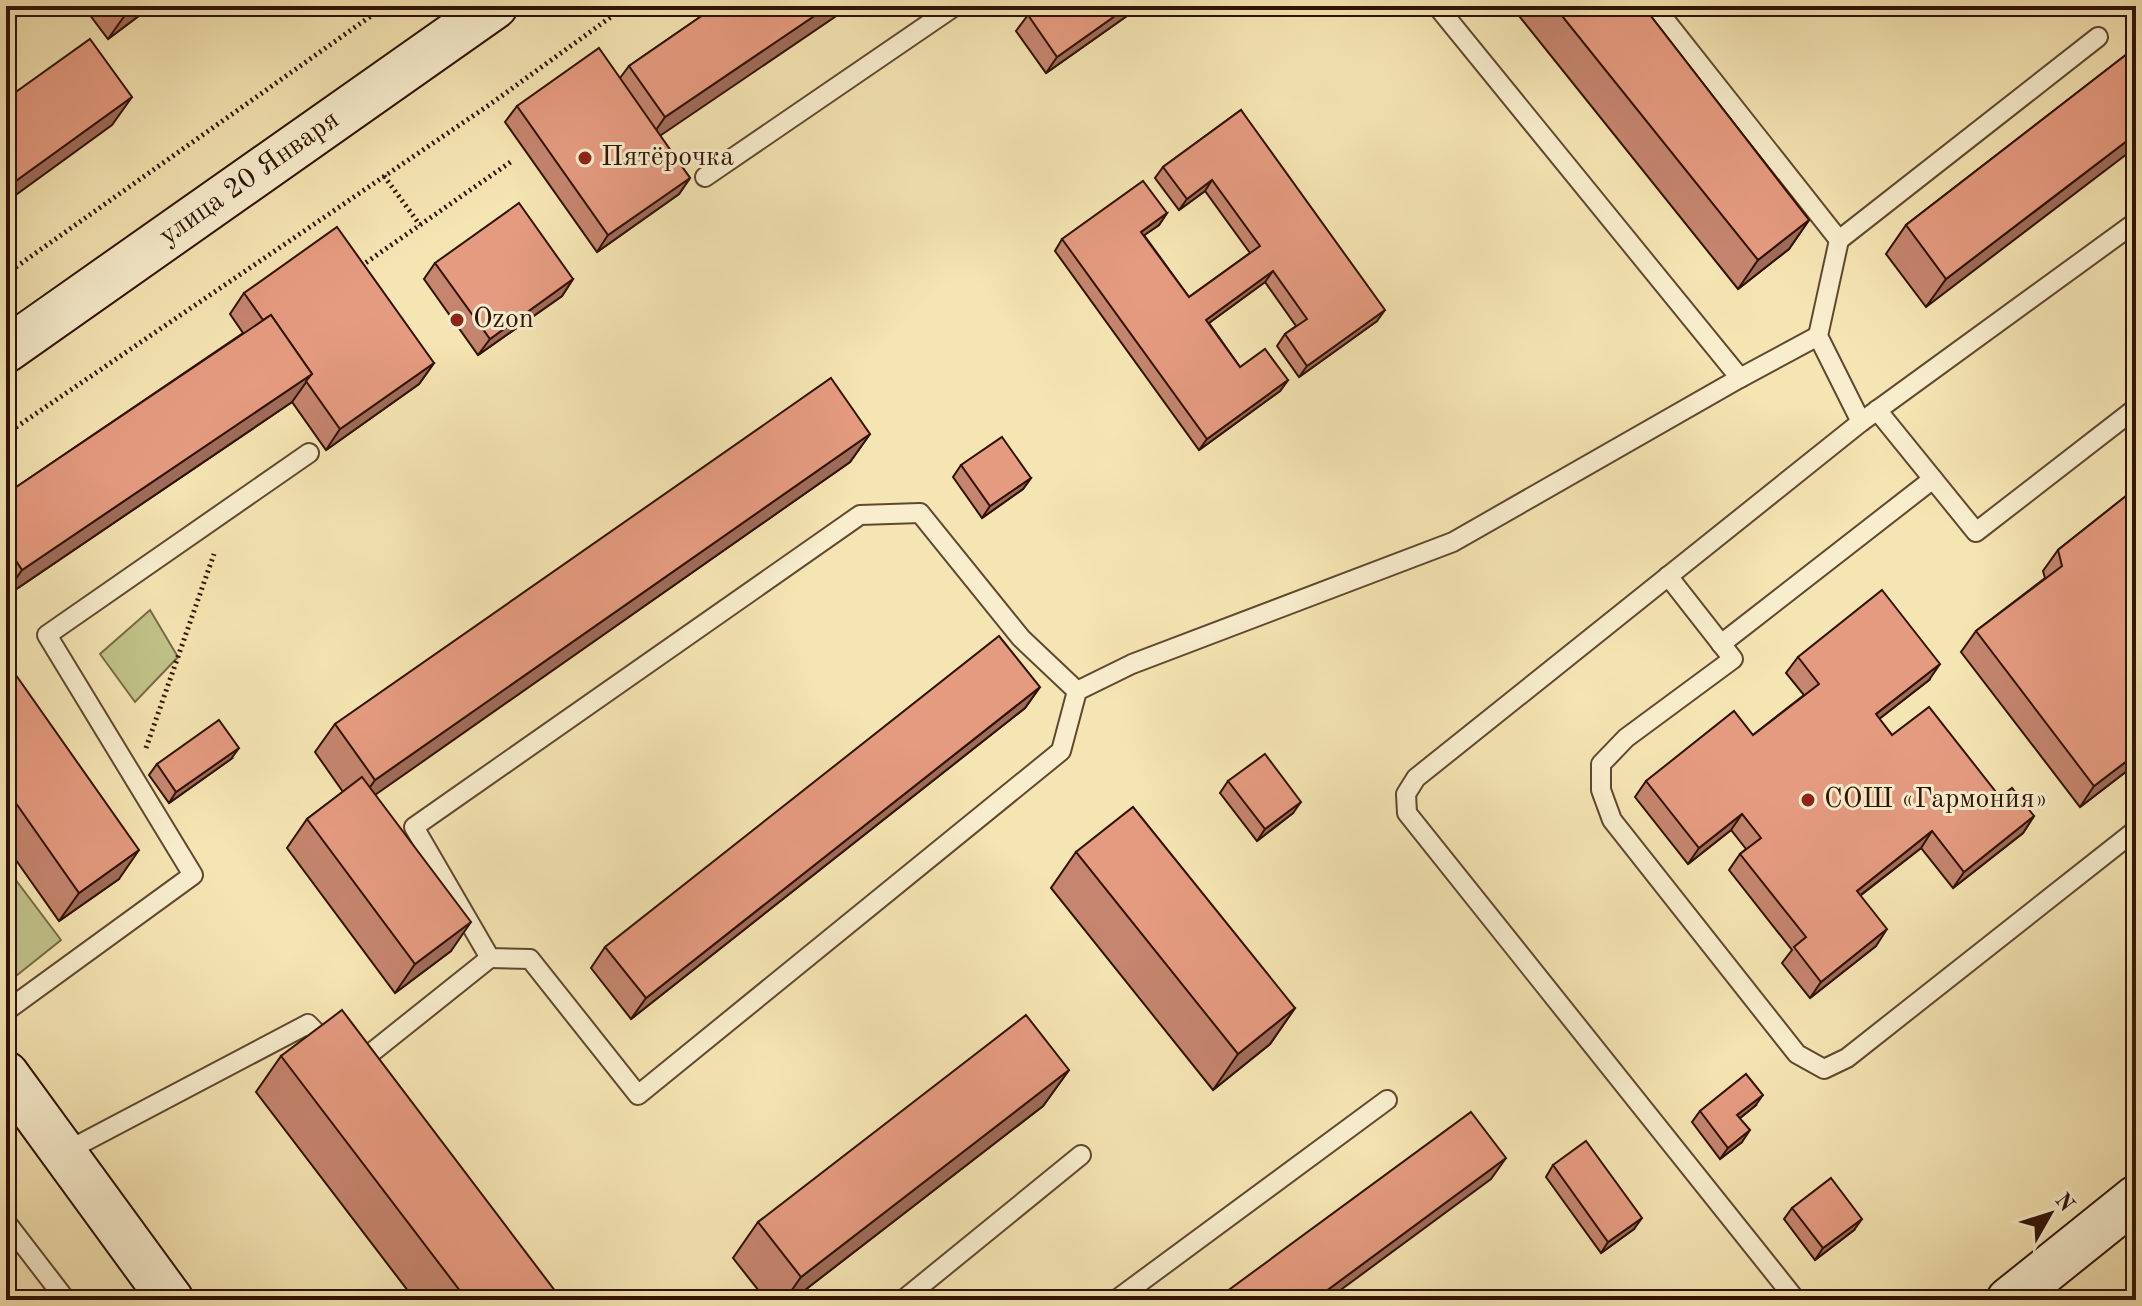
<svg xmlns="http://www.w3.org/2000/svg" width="2142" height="1306" font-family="'Old Standard TT',serif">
  <rect width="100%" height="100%" fill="#f5e5b3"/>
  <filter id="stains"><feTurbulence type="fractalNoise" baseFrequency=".0025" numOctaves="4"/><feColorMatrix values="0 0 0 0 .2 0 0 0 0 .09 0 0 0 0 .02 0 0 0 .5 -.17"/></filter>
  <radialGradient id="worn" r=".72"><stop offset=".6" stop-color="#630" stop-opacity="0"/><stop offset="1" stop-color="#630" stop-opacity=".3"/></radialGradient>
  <g fill="#c1c389" stroke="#786a47" stroke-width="2">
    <path d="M150 610 178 657 135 702 100 654Z"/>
    <path d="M6 867 61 940 6 984Z"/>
  </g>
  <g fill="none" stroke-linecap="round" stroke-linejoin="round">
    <defs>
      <g id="lane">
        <path d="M1654 6 1839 240 2098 37"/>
        <path d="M705 177 955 6"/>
        <path d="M1839 240 1818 336 1861 422"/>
        <path d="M1740 378 1818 336"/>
        <path d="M1877 410 1976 532 2136 408"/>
        <path d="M1668 576 1733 659 1626 738 1601 764V790L1612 820 1797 1054 1824 1069 1847 1058 2136 830"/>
        <path d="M1721 644 1933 479"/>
        <path d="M1077 691 1061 751 638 1095 530 959 490 958 414 827 860 515 920 513 1021 638 1077 691 1132 664 1453 542 1740 378 1437 6"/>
        <path d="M6 1011 193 875 47 635 309 453"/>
        <path d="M356 1065 490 958"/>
        <path d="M65 1152 308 1024 332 1049"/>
        <path d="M6 1222 66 1300"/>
        <path d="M903 1300 1081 1155"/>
        <path d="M1116 1300 1387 1100"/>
        <path d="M1796 1300 1407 813 1406 794 1416 778 1861 422 2136 222"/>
      </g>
      <g id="secondary">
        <path id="s1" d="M6 350 495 6"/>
        <path d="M6 1074 171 1300"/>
        <path d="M2009 1300 2136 1198"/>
      </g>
    </defs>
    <use href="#lane" stroke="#614730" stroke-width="22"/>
    <use href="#secondary" stroke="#301205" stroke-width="48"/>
    <g stroke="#301205" stroke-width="5" stroke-dasharray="2 4" stroke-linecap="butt">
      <path d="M384 176 420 225"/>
      <path d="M361 266 512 161"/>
      <path d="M6 274 385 6"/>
      <path d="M6 434 489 105 626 6"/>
      <path d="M146 748 214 554"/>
    </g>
    <use href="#lane" stroke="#f8eece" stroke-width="18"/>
    <use href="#secondary" stroke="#f8eece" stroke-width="44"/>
  </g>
  <g fill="#c5856e" stroke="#301205" stroke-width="2">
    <path d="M83 6H152L108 39Z"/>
    <path d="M716 6 660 136 690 178 679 194 597 252 505 122 517 106 620 78 629 66Z"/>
    <path d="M1040 6H1141L1046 73 1016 31 1028 15Z"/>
    <path d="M1511 6H1643L1809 220 1789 249 1738 289Z"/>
    <path d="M2136 47 1926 307 1886 254 1906 225Z"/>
    <path d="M1241 110 1377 321 1299 377 1277 346 1285 334 1296 326 1265 282 1209 323 1240 367 1288 380 1280 391 1199 450 1055 251 1062 239 1167 213 1159 225 1144 235 1189 297 1250 253 1205 191 1179 210 1155 178 1163 167Z"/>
    <path d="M435 263 573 279 562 296 478 355 424 279Z"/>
    <path d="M244 293 434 363 419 384 326 450 292 402 6 596V494L243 333 230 314Z"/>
    <path d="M870 434 850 462 375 794 451 951 395 993 287 848 307 819 343 792 315 752 335 724Z"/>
    <path d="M961 465 1031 478 1023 489 982 518 953 477Z"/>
    <path d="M2136 488V764L2080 807 1961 652 1976 631 2045 578 2043 571 2058 550Z"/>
    <path d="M1798 657 1929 680 1879 719 1892 735 2034 816 2023 833 1953 888 1921 848 1860 896 1876 946 1810 998 1782 963 1792 950 1729 870 1740 854 1746 849 1731 830 1688 864 1635 797 1646 781 1753 735 1804 695 1786 673Z"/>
    <path d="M6 661 119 879 59 921 6 846Z"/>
    <path d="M1040 687 1025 708 631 1019 591 968 605 947Z"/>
    <path d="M231 759 169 803 149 775 157 764Z"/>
    <path d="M1228 781 1293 813 1257 841 1220 793Z"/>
    <path d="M1076 852 1295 1008 1270 1044 1213 1090 1051 888Z"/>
    <path d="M281 1056 562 1300H415L256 1092Z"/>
    <path d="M1069 1070 1043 1106 792 1300H766L733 1258 758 1222Z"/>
    <path d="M1755 1106 1740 1118 1742 1142 1720 1159 1692 1122 1700 1111Z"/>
    <path d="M1553 1165 1634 1229 1601 1253 1546 1177Z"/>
    <path d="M1792 1208 1854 1230 1815 1260 1784 1219Z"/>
  </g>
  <g fill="#a06c5a" stroke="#301205" stroke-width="2">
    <path d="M134 6H152L108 39 128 11Z"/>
    <path d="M829 6H851L645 146 665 117Z"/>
    <path d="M1129 6H1141L1046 73 1057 57Z"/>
    <path d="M132 97 112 125 6 202V188Z"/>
    <path d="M2136 134V147L1926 307 1946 279Z"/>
    <path d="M690 178 679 194 597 252 608 235Z"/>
    <path d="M1212 180 1205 191 1179 210 1187 199Z"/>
    <path d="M1167 213 1159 225 1133 243 1141 232Z"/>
    <path d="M1809 220 1789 249 1738 289 1758 260Z"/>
    <path d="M1273 271 1265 282 1198 331 1206 320Z"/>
    <path d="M573 279 562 296 478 355 490 339Z"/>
    <path d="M1385 310 1377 321 1299 377 1307 366Z"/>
    <path d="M434 363 419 384 326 450 340 429Z"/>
    <path d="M312 374 292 402 6 596V593L22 570Z"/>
    <path d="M1288 380 1280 391 1199 450 1207 439Z"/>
    <path d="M870 434 850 462 355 809 375 780Z"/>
    <path d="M1031 478 1023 489 982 518 990 506Z"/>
    <path d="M1940 664 1929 680 1865 730 1876 714Z"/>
    <path d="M1040 687 1025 708 631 1019 646 998Z"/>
    <path d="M239 748 231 759 169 803 176 792Z"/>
    <path d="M2136 754V764L2080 807 2094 786Z"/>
    <path d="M1301 802 1293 813 1257 841 1265 829Z"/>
    <path d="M1742 814 1731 830 1688 864 1699 848Z"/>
    <path d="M2034 816 2023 833 1953 888 1964 872Z"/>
    <path d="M1932 831 1921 848 1845 907 1857 891Z"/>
    <path d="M139 850 119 879 59 921 79 893Z"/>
    <path d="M471 922 451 951 395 993 415 964Z"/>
    <path d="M1887 929 1876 946 1810 998 1821 982Z"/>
    <path d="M1295 1008 1270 1044 1213 1090 1238 1054Z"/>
    <path d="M1069 1070 1043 1106 792 1300H785L801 1277Z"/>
    <path d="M1763 1095 1755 1106 1730 1126 1737 1115Z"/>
    <path d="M1750 1130 1742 1142 1720 1159 1728 1148Z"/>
    <path d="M1506 1158 1491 1179 1327 1300H1314Z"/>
    <path d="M1642 1218 1634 1229 1601 1253 1608 1242Z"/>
    <path d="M1862 1219 1854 1230 1815 1260 1823 1248Z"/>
  </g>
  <g fill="#e59b80" stroke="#301205" stroke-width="2">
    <path d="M124 6H134L128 11Z"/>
    <path d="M716 6H829L665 117 629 66Z"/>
    <path d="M1040 6H1129L1057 57 1028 15Z"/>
    <path d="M1554 6H1643L1809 220 1758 260Z"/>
    <path d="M90 39 132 97 6 188V99Z"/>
    <path d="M2136 47V134L1946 279 1906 225Z"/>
    <path d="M599 48 690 178 608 235 517 106Z"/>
    <path d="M1241 110 1385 310 1307 366 1285 334 1307 319 1273 271 1206 320 1240 367 1265 349 1288 380 1207 439 1062 239 1143 181 1167 213 1141 232 1189 297 1260 246 1212 180 1187 199 1163 167Z"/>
    <path d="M519 203 573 279 490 339 435 263Z"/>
    <path d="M337 227 434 363 340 429 306 381 312 374 271 315 263 320 244 293Z"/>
    <path d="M271 315 312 374 22 570 6 545V494Z"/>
    <path d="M831 378 870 434 375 780 335 724Z"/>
    <path d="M1002 437 1031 478 990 506 961 465Z"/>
    <path d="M2136 488V754L2094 786 1976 631 2062 566 2058 550Z"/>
    <path d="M1882 590 1940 664 1876 714 1892 735 1929 707 2000 797 2012 788 2034 816 1964 872 1932 831 1857 891 1887 929 1821 982 1794 947 1806 937 1740 854 1761 838 1742 814 1699 848 1646 781 1734 711 1753 735 1819 684 1798 657Z"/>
    <path d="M999 636 1040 687 646 998 605 947Z"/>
    <path d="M6 661 139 850 79 893 6 789Z"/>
    <path d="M219 720 239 748 176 792 157 764Z"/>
    <path d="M1265 754 1301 802 1265 829 1228 781Z"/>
    <path d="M362 777 471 922 415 964 307 819Z"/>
    <path d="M1133 807 1295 1008 1238 1054 1076 852Z"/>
    <path d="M342 1010 562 1300H467L281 1056Z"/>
    <path d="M1026 1015 1069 1070 801 1277 758 1222Z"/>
    <path d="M1746 1074 1763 1095 1737 1115 1750 1130 1728 1148 1700 1111Z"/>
    <path d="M1471 1112 1506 1158 1314 1300H1215Z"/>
    <path d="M1586 1141 1642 1218 1608 1242 1553 1165Z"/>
    <path d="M1831 1178 1862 1219 1823 1248 1792 1208Z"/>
  </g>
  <g fill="#8f2418" stroke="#f8eece" stroke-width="3">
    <circle cx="585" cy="158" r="8"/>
    <circle cx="457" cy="320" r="8"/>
    <circle cx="1808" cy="800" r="8"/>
  </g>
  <g text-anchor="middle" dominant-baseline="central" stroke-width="6" stroke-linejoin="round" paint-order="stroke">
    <g font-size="28" fill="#301205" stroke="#f8eece" text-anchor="start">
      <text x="601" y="158">Пятёрочка</text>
      <text x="473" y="320">Ozon</text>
      <text x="1824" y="800">СОШ «Гармония»</text>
    </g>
    <g font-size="28" fill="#301205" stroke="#f8eece">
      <text stroke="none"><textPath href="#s1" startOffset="298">улица 20 Января</textPath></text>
    </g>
  </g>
  <rect width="2142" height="1306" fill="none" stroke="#f5e5b3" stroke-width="32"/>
  <rect x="8" y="8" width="2126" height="1290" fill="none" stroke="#301205" stroke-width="4"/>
  <rect x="16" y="16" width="2110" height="1274" fill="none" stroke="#301205" stroke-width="2"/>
  <g transform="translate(2050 1214) rotate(51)" stroke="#f8eece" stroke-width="6" paint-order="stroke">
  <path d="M0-6L14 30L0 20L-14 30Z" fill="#301205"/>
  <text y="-12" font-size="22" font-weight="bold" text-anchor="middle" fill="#301205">N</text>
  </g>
  <rect width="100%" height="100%" filter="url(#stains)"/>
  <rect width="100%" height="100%" fill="url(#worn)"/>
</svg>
